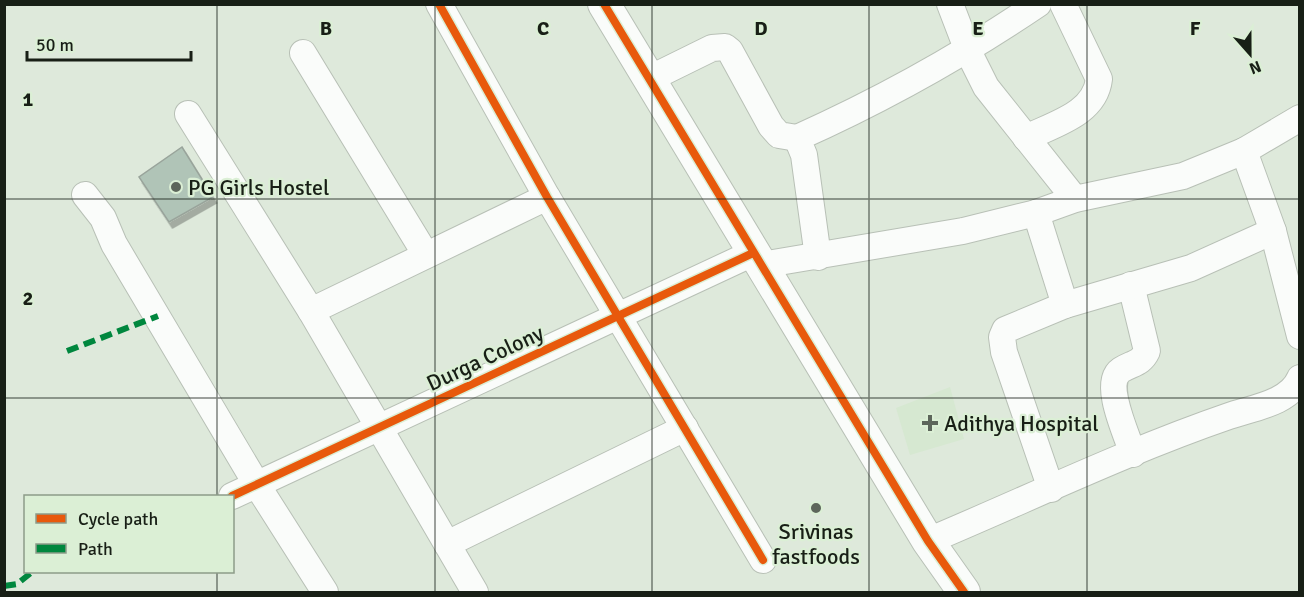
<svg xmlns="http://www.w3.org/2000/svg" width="1304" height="597" font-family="Signika,sans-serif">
  <defs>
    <filter id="shadow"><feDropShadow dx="3.5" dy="6" stdDeviation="0" flood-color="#0004"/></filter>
  </defs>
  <rect width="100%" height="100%" fill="#dee9db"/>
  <path fill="#d6e8d1" d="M950 387 964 439 910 455 896 408Z"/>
  <path fill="#b0c4b7" stroke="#99a49b" stroke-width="1.5" filter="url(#shadow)" d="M182 147 213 197 169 222 139 177Z"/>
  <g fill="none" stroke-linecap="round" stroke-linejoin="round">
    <defs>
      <g id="minor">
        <path d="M439 4 547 197 763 560"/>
        <path d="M950 4 968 51 986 87 1075 199"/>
        <path d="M303 53 426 255"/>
        <path d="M649 79 712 48 725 47 730 51 771 126 779 135 797 138"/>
        <path d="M188 114 311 311 475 592"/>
        <path d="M1026 138C1054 124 1095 114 1099 79L1063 4"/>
        <path d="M1244 151 1273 231 1300 336"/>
        <path d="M85 195 103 218 114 244 257 485 325 592"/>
        <path d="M1036 213 1065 305"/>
        <path d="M818 257 804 155 797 138C882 100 961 56 1038 4"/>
        <path d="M761 265 963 231 1036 213 1075 199 1183 176 1244 151 1300 118"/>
        <path d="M1131 285 1147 351C1141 364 1132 363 1121 370 1102 383 1127 435 1133 454"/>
        <path d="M311 311 547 197"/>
        <path d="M1051 489 1004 352 1002 337 1005 330 1065 305 1191 268 1273 231"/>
        <path d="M232 496 753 253"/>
        <path d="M928 541C1028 499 1127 451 1229 416 1252 408 1290 403 1300 378"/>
        <path d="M447 544 685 428"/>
      </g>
      <path id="tertiary" d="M604 4 928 541 964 592"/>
    </defs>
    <use href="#minor" stroke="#b8c0b6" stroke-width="28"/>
    <use href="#tertiary" stroke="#b8c0b6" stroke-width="34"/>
    <use href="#minor" stroke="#fafcfa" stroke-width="26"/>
    <use href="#tertiary" stroke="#fafcfa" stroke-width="32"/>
    <g stroke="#00873e" stroke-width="6" stroke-dasharray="12 6" stroke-linecap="butt">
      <path d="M67 351 158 316"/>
      <path d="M4 586 17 584 32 572"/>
    </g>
    <defs>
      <g id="cycleway">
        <path d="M439 4 547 197 763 560"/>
        <path d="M604 4 928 541 964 592"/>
        <path d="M232 496 753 253"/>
      </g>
    </defs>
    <use href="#cycleway" stroke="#dbefd5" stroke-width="11"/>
    <use href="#cycleway" stroke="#e8590c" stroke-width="8"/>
  </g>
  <path fill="none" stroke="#181f16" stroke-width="1.5" stroke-opacity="0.55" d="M217 4V496M435 4V592M652 4V592M869 4V592M1087 4V592M4 199H1300M4 398H1300M217 572V592"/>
  <g fill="#5d665b" stroke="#dbefd5" stroke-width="2">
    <circle cx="176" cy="187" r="6"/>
    <path d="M927 414h6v6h6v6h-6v6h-6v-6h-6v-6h6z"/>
    <circle cx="816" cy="508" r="6"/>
  </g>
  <g text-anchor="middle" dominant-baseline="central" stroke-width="4.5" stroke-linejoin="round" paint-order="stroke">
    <g font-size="22" fill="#181f16" stroke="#dbefd5" text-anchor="start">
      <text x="188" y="187">PG Girls Hostel</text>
      <text x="944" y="423">Adithya Hospital</text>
      <text x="816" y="531" text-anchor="middle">Srivinas<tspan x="816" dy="25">fastfoods</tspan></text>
    </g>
    <g font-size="22" fill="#181f16" stroke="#dbefd5">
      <text transform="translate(485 358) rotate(-25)">Durga Colony</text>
    </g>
  </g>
  <g font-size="20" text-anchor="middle" font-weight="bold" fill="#181f16" stroke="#dbefd5" stroke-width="4.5" stroke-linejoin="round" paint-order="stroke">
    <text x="326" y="35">B</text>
    <text x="543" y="35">C</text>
    <text x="761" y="35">D</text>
    <text x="978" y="35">E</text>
    <text x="1195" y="35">F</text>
    <text x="28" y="106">1</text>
    <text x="28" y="305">2</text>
  </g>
  <rect width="1304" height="597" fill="none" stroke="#181f16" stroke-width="12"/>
  <rect x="24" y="495" width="210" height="78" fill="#dbefd5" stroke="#8d9c89" stroke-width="1.5"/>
  <rect x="36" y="514" width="30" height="9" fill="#e8590c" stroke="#8d9c89" stroke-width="1.5"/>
  <text x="78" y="525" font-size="18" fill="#181f16">Cycle path</text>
  <rect x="36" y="544" width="30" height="9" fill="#00873e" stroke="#8d9c89" stroke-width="1.5"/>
  <text x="78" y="555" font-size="18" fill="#181f16">Path</text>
  <g transform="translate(1250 54) rotate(159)" stroke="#dbefd5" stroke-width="4.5" paint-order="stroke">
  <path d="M0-4.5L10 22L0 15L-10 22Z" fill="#181f16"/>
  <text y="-9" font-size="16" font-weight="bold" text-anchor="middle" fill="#181f16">N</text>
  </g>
  <path d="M27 51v9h164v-9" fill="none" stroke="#181f16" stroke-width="3"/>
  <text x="36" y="51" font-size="18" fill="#181f16" stroke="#dbefd5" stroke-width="4.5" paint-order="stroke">50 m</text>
</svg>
